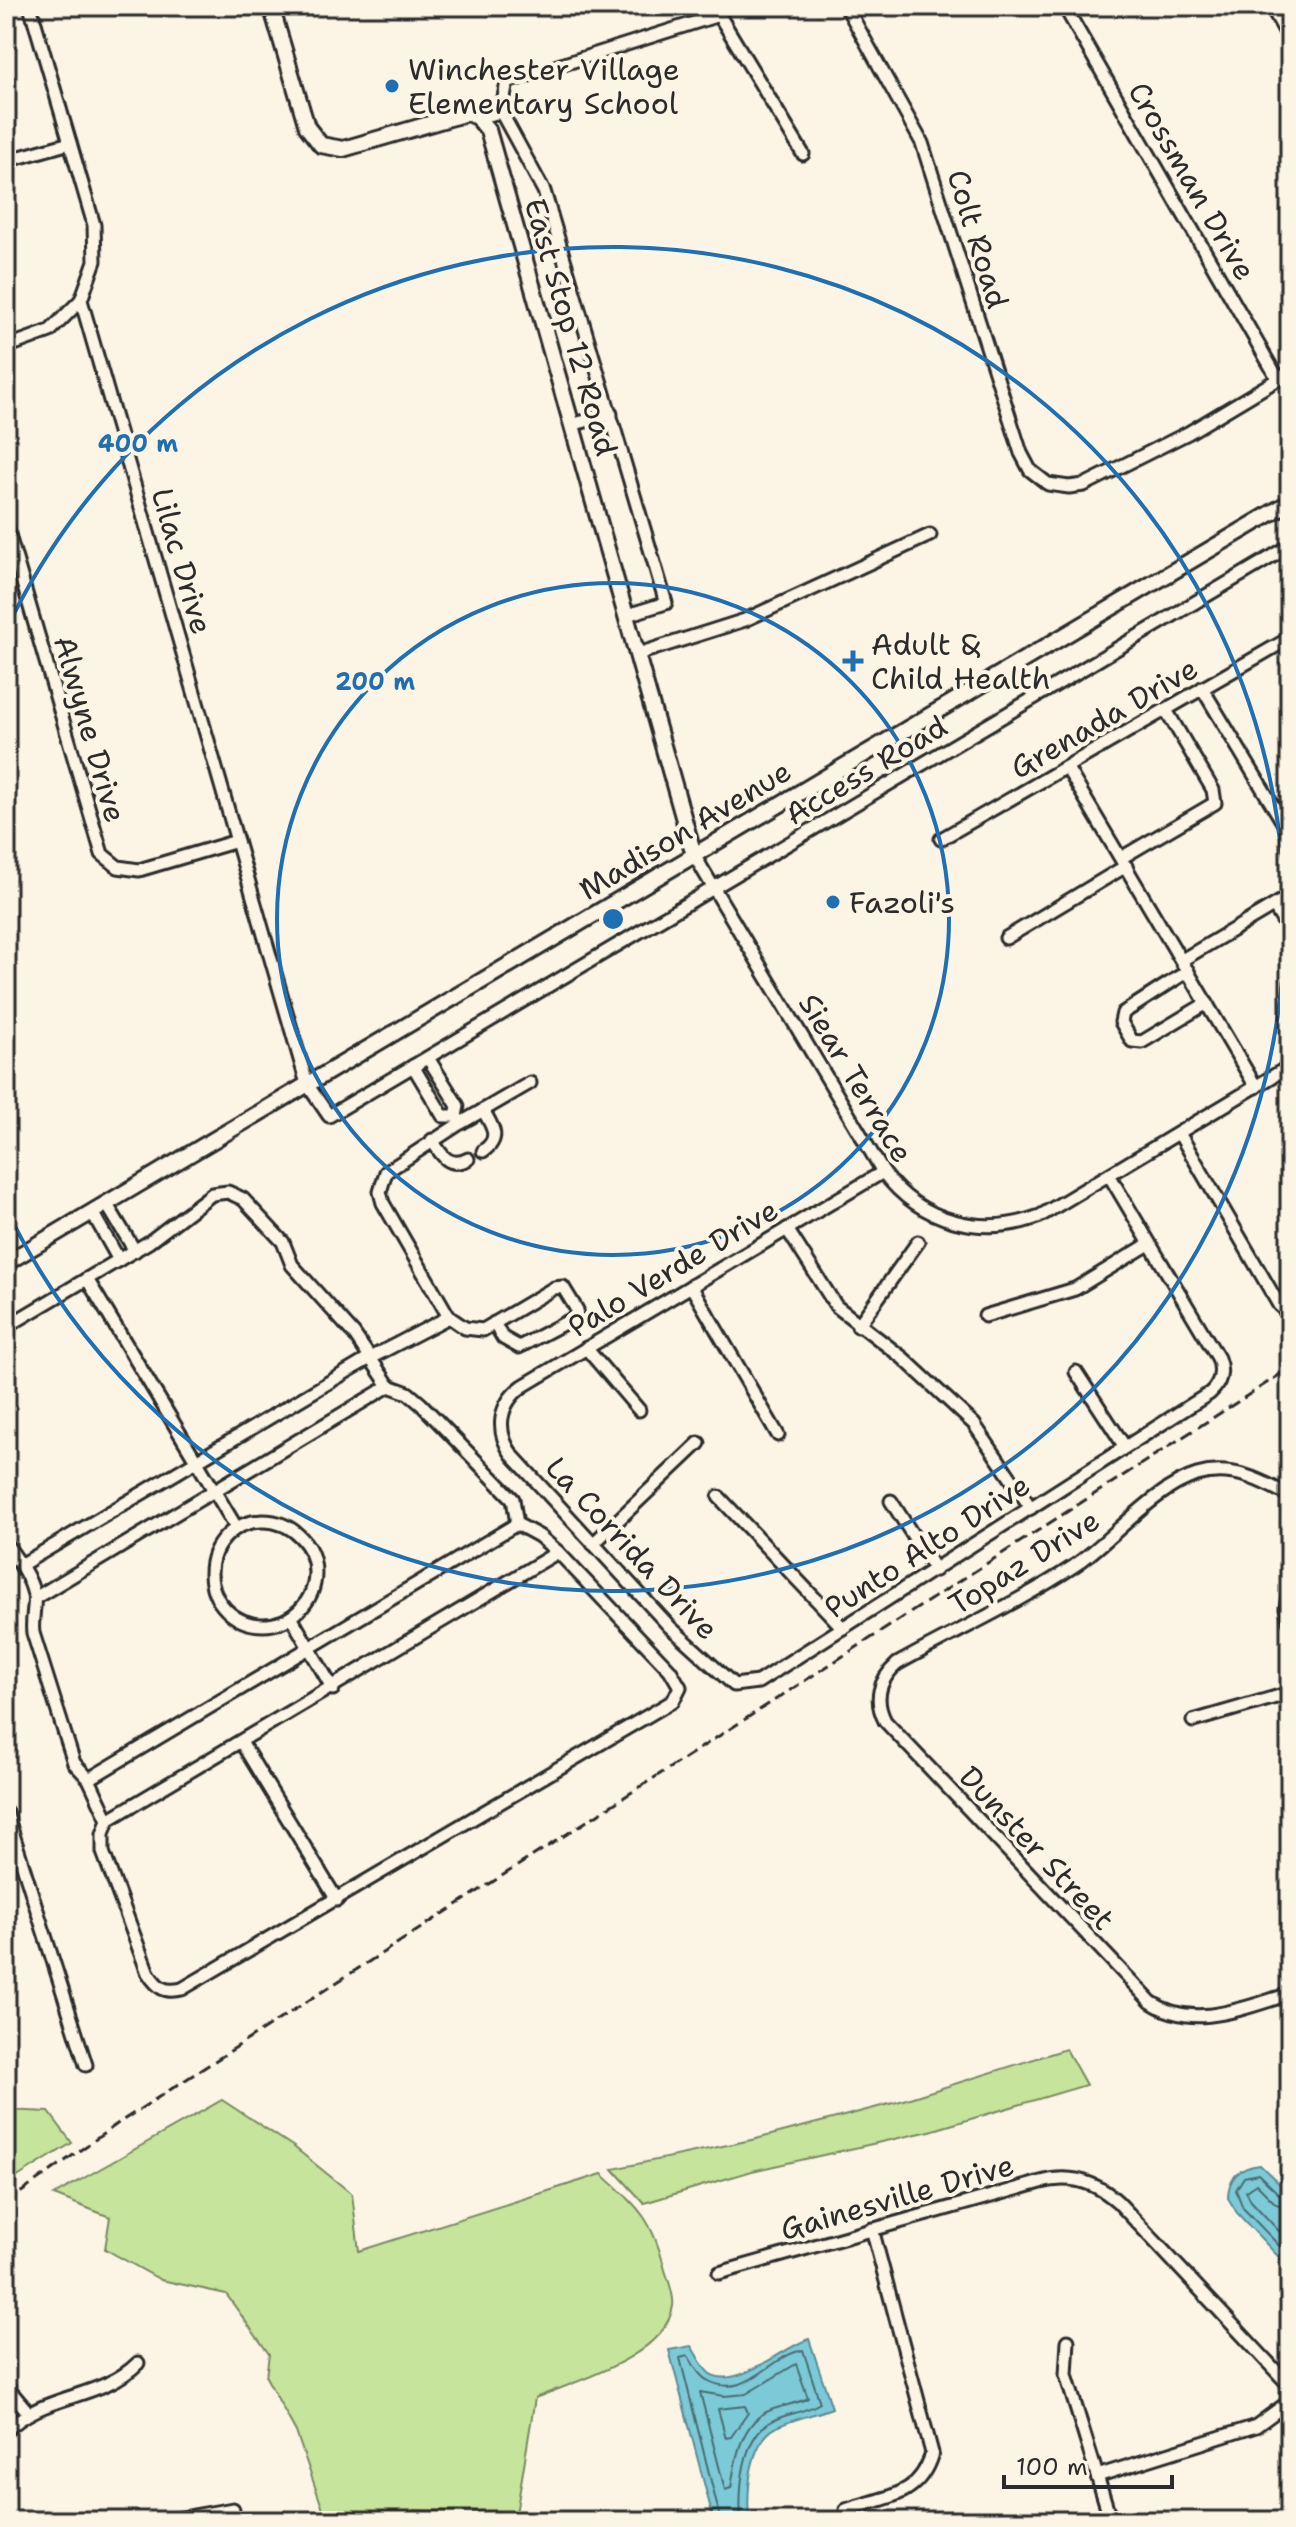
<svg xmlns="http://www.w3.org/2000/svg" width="1296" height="2527" font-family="'Shantell Sans',sans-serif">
  <rect width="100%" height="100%" fill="#fcf5e5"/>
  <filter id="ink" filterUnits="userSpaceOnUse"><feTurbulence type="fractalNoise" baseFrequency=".0125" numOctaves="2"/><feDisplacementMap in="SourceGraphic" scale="16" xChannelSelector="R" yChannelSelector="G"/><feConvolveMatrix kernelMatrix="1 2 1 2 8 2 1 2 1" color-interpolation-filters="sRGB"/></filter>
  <g filter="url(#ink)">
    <g fill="#c7e49c" stroke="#798864" stroke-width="2">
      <path d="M1066 2049 1086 2085 930 2131 752 2171 644 2203 613 2169 756 2139 897 2102Z"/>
      <path d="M222 2100 294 2147 352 2194 359 2251 602 2174C640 2209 652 2218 665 2270 668 2280 675 2296 673 2306 665 2357 576 2381 535 2398L516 2514 414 2510 400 2521H327L296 2432 266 2377 269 2354 226 2294 161 2280 105 2249 110 2217 54 2195Z"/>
      <path d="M6 2110 49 2112 72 2143 6 2184Z"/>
    </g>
    <g fill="#7bcad8" stroke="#5b8a93" stroke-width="2">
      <path d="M1260 2165 1290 2194V2269L1237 2213 1228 2198C1228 2177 1240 2167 1260 2165Z"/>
      <path d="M809 2339 832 2408C814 2415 793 2419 777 2427 748 2442 747 2493 749 2521H714L669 2350 691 2346C696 2353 702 2367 709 2373 735 2392 783 2347 809 2339Z"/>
    </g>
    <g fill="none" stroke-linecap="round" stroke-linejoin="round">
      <g stroke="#4b6b70" stroke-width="2">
        <path d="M1290 2198 1282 2197 1258 2174 1244 2177 1236 2190 1243 2208 1290 2257"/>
        <path d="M1290 2208 1276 2204 1256 2184 1246 2191 1251 2201 1290 2243"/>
        <path d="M796 2364 808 2398C797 2404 783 2405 771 2410 741 2421 735 2460 731 2488L725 2490 700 2392 724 2396 746 2394Z"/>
        <path d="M745 2406 748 2413 731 2437 726 2438 718 2409Z"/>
        <path d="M721 2521 680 2358 688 2356C693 2363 698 2376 707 2380 746 2402 769 2356 803 2350L820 2403C806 2412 789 2413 774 2420 741 2434 739 2491 741 2521"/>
      </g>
      <defs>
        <g id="street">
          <path d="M30 6 94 225 95 261 81 300 307 1084 329 1116 1290 546"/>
          <path d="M846 6 922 143 1021 453 1030 470 1048 484 1069 487 1084 485 1188 433 1290 372"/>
          <path d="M1064 6 1278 379"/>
          <path d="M1271 6 1290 40"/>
          <path d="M501 112 544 191 666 603 627 615"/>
          <path d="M477 117 501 112 507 82 719 15 803 154"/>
          <path d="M6 161 70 143"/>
          <path d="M6 347 50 331 81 300"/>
          <path d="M571 425 611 414"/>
          <path d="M6 525 102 854 118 867 139 870 237 841"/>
          <path d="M638 654 745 620 930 535"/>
          <path d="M1202 688 1290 834"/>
          <path d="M1067 768 1256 1087"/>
          <path d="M941 839 1290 638"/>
          <path d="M694 855 883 1172C920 1222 982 1238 1040 1216L1290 1066"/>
          <path d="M1121 858 1215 803 1213 790 1166 710"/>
          <path d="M1274 906 1290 933"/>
          <path d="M1006 938 1126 866"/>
          <path d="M1182 960 1290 896"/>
          <path d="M1188 971 1123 1013 1121 1022 1132 1041 1142 1042 1207 1003"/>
          <path d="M428 1058 458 1106 456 1116"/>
          <path d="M413 1066 443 1116H456L461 1123 530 1083"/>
          <path d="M483 1110C492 1126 502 1138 483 1151"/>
          <path d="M1179 1133 1279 1305 1290 1315"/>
          <path d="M432 1140C441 1155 449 1169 468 1159"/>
          <path d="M883 1172 523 1386C498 1404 495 1432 513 1456L670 1627 734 1685 758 1682 1210 1393C1221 1383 1223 1371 1218 1358L1109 1175"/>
          <path d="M106 1203 135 1251"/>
          <path d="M92 1212 119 1260"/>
          <path d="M787 1229 836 1306 903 1358 974 1424 1031 1508"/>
          <path d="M87 1279 236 1527"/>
          <path d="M691 1286 778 1435"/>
          <path d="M985 1316 1075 1289 1149 1244"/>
          <path d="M449 1317 465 1328 483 1330 554 1288 563 1287 577 1310 574 1318 519 1347 503 1338 494 1323"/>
          <path d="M858 1326 918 1242"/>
          <path d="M6 1327 149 1242 212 1194 228 1192 243 1199 283 1242 292 1265 354 1334 389 1386 408 1393 421 1404 513 1499 517 1524 539 1536 558 1552 670 1670 680 1687 673 1701 182 1989C164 1993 158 1988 148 1973L103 1852V1834L108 1820 89 1779 74 1763 33 1633C31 1619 36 1604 34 1595 30 1576 17 1559 6 1544"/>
          <path d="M586 1348 639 1410"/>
          <path d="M1076 1372 1125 1447"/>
          <path d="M1290 1496C1260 1480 1232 1465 1197 1475 1153 1488 1113 1540 1074 1566 1018 1603 956 1631 897 1664 879 1680 874 1700 885 1721L1151 2002C1194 2031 1245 2007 1290 1994"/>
          <path d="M719 1497 843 1628"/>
          <path d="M891 1501 935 1570"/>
          <circle cx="263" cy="1573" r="52"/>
          <path d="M593 1544 699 1443"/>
          <path d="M21 1565 370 1358 449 1317 383 1203 380 1192 386 1172 462 1122"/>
          <path d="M1290 1583 1286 1608 1290 1623"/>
          <path d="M35 1598 389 1386"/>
          <path d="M291 1617 333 1689"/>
          <path d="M1193 1721 1290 1693"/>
          <path d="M241 1742 337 1900"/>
          <path d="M89 1779 517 1524"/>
          <path d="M6 1812 86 2065"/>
          <path d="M108 1820 558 1552"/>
          <path d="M719 2273 1041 2182C1070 2174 1096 2182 1118 2202L1290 2386"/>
          <path d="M1068 2341 1066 2375 1111 2521"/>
          <path d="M6 2386 28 2412"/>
          <path d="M6 2431C43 2393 101 2400 138 2363"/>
          <path d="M1097 2476 1256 2426 1290 2401"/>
          <path d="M846 2510C886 2496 919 2498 932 2453L872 2229"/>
          <path d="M165 2521 233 2509"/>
        </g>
        <g id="secondary">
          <path d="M271 6 307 127 321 145 343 149 467 113 477 117 488 130 694 855"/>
          <path d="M6 1263 1290 502"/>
        </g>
      </defs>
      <use href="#street" stroke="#2b2b2b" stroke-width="17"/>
      <use href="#secondary" stroke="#2b2b2b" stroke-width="20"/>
      <use href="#street" stroke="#fcf5e5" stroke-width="11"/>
      <use href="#secondary" stroke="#fcf5e5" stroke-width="14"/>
      <path stroke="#2b2b2b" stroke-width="3" stroke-dasharray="12 6" stroke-linecap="butt" d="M6 2203 117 2124 1290 1368"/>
    </g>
  </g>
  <g fill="none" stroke="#1f6fb2" stroke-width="4">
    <circle cx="613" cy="919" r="336"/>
    <path d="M6 630A672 672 0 1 1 6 1208"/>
  </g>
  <g fill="#1f6fb2" stroke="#fcf5e5" stroke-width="3">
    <circle cx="392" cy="86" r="8"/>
    <path d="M849 649h8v8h8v8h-8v8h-8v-8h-8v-8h8z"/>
    <circle cx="833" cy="902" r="8"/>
  </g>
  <g text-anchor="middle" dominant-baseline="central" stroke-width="8" stroke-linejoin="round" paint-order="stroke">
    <g font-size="30" fill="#2b2b2b" stroke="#fcf5e5" text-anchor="start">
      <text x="408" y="69">Winchester Village<tspan x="408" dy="34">Elementary School</tspan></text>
      <text x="871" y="644">Adult &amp;<tspan x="871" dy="34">Child Health</tspan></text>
      <text x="849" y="902">Fazoli's</text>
    </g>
    <g font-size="30" fill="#2b2b2b" stroke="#fcf5e5">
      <text transform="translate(1192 181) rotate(60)">Crossman Drive</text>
      <text transform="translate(978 239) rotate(73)">Colt Road</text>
      <text transform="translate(571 327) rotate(74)">East Stop 12 Road</text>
      <text transform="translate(182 561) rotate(74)">Lilac Drive</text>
      <text transform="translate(1104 718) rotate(-30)">Grenada Drive</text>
      <text transform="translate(90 729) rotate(74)">Alwyne Drive</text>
      <text transform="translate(866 770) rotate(-31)">Access Road</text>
      <text transform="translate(685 830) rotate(-31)">Madison Avenue</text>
      <text transform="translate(856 1078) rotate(59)">Siear Terrace</text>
      <text transform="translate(673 1268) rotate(-31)">Palo Verde Drive</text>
      <text transform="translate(927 1546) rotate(-33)">Punto Alto Drive</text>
      <text transform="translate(632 1548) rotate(47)">La Corrida Drive</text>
      <text transform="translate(1024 1562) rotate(-32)">Topaz Drive</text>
      <text transform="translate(1037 1848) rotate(47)">Dunster Street</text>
      <text transform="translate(897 2197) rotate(-16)">Gainesville Drive</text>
    </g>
  </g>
  <circle cx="613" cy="919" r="12" fill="#1f6fb2" stroke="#fcf5e5" stroke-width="4"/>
  <g font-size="24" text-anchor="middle" font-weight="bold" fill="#1f6fb2" stroke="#fcf5e5" stroke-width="8" stroke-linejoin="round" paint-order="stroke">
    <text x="138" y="452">400 m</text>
    <text x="375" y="690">200 m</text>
  </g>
  <rect width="1296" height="2527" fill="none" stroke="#fcf5e5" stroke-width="32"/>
  <rect x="16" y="16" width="1264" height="2495" fill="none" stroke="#2b2b2b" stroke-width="3" filter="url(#ink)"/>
  <path d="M1004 2475v12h168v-12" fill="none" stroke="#2b2b2b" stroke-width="4"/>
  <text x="1016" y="2475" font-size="24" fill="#2b2b2b" stroke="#fcf5e5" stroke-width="6" paint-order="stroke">100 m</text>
</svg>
